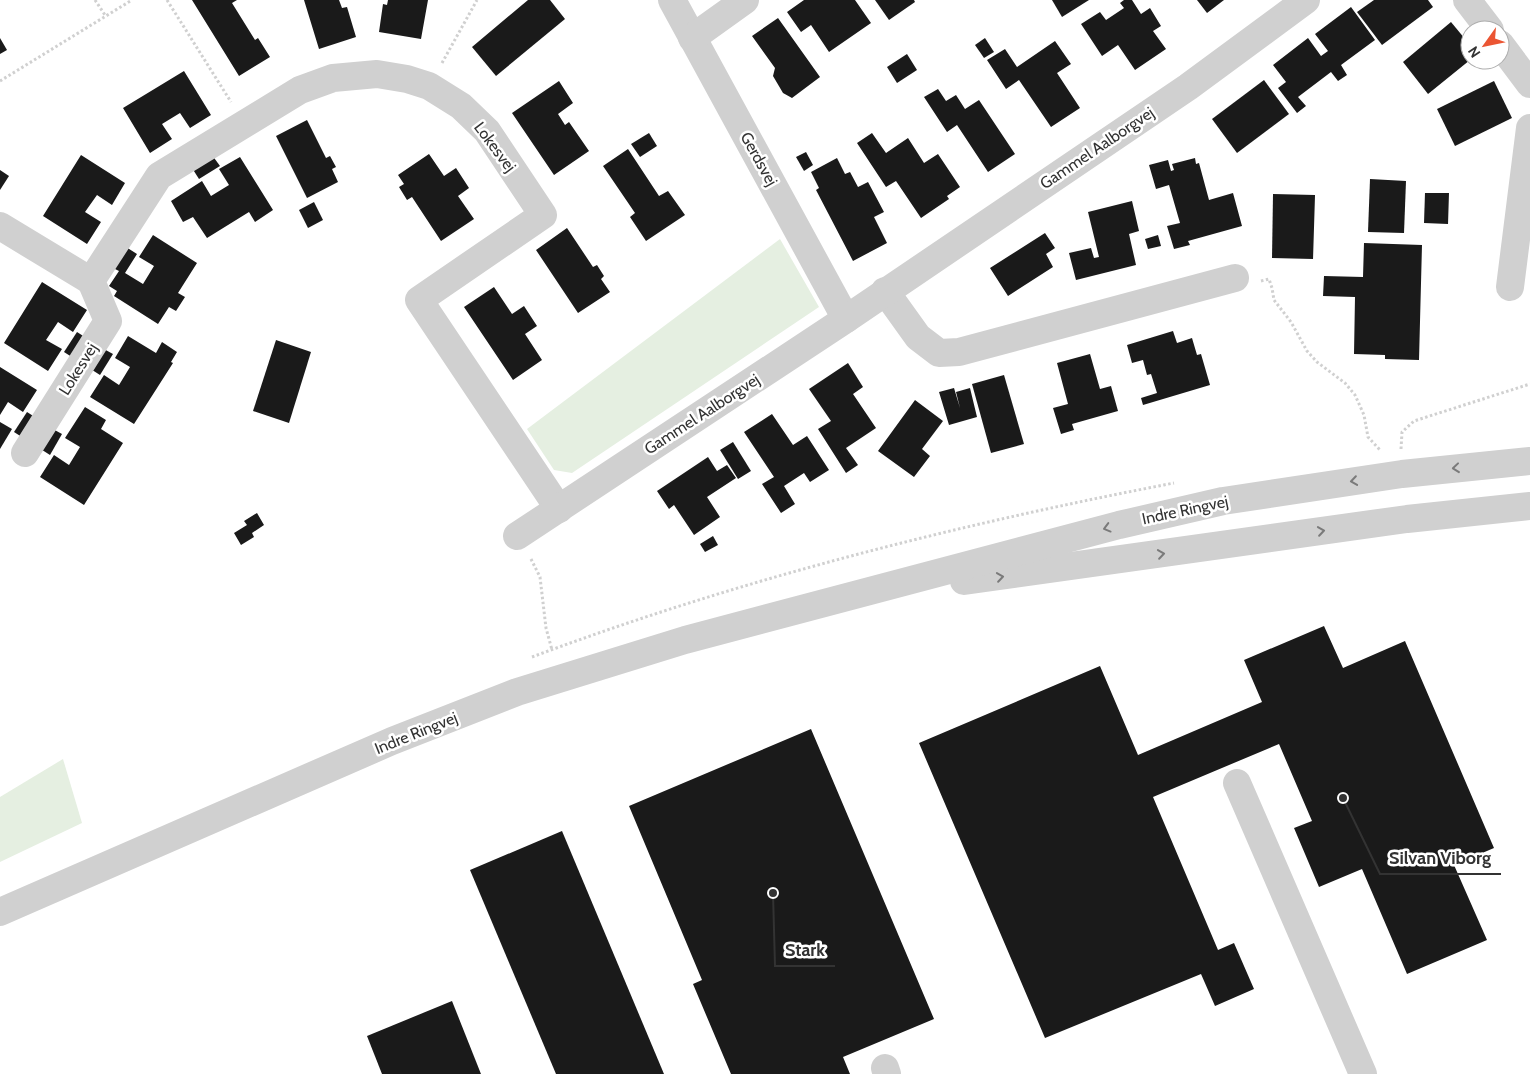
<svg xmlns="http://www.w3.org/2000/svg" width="1530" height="1074" font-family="Cabin,sans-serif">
  <rect width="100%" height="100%" fill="#fff"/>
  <g fill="#e5efe1">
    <path d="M780 239 819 307 572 473 554 470 527 429Z"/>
    <path d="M63 759 82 823 0 862V797Z"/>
  </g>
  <g fill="#1a1a1a">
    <path d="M192 0H237L232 3 255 40 258 38 270 57 239 76Z"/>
    <path d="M304 0H339L342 8 347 7 356 37 319 49Z"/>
    <path d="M388 0H428L421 39 379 32 383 4 387 5Z"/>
    <path d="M528 0H550L565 19 496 76 472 47Z"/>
    <path d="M804 0H855L871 23 829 52 811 25 801 32 787 12Z"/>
    <path d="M875 0H914L915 2 889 20Z"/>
    <path d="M1052 0H1089L1062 17Z"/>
    <path d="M1124 0H1132L1141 14 1150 8 1161 26 1153 31 1166 49 1135 70 1118 45 1102 56 1081 24 1100 12 1106 20 1124 8 1120 3Z"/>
    <path d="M1197 0H1224L1207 13Z"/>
    <path d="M1374 0H1428L1433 7 1382 45 1357 12Z"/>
    <path d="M1351 7 1375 40 1341 65 1347 75 1338 81 1331 72 1298 97 1306 106 1297 113 1278 88 1286 82 1273 65 1308 38 1321 56 1328 51 1315 34Z"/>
    <path d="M778 18 820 77 792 98 783 93 773 76 775 68 752 36Z"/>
    <path d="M1451 22 1470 45V60L1428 94 1403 62Z"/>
    <path d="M0 38 7 50 0 54Z"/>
    <path d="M985 38 994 52 984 58 975 45Z"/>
    <path d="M1055 41 1071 64 1057 73 1080 108 1051 127 1019 80 1006 89 987 60 1005 49 1017 67Z"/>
    <path d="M907 54 917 70 897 83 887 67Z"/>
    <path d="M184 71 211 115 190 128 180 113 162 124 172 139 150 153 123 108Z"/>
    <path d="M1264 80 1289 114 1237 153 1212 119Z"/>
    <path d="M559 81 573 103 558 114 565 125 569 122 589 151 554 175 512 113Z"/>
    <path d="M1494 81 1512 118 1455 146 1437 109Z"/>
    <path d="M938 89 946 101 956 95 965 109 979 100 1015 154 988 172 957 125 947 132 924 97Z"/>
    <path d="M307 120 326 158 330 156 336 167 332 169 338 182 307 198 276 136Z"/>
    <path d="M649 133 657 146 640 157 631 144Z"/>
    <path d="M872 133 886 153 908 138 924 163 938 154 960 187 947 196 949 199 921 218 896 181 886 187 857 143Z"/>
    <path d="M628 149 659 196 668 191 685 215 646 241 630 217 635 213 603 166Z"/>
    <path d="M806 152 813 165 804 171 796 157Z"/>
    <path d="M429 154 444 176 456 168 469 188 458 196 474 219 441 241 412 197 407 200 399 187 404 184 398 175Z"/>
    <path d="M81 155 125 183 112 205 97 195 85 212 101 222 87 244 43 216Z"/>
    <path d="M212 155 220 166 199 179 192 168Z"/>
    <path d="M240 157 273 210 255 222 249 212 207 238 193 217 183 222 171 201 202 181 211 196 229 185 219 169Z"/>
    <path d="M837 158 845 174 850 172 858 187 868 182 884 212 874 217 887 243 853 261 816 190 819 188 811 172Z"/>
    <path d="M1195 158 1196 164 1199 163 1209 200 1233 193 1242 226 1188 241 1190 245 1174 249 1167 226 1180 223 1169 185 1156 189 1149 165 1168 160 1171 171 1174 170 1172 164Z"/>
    <path d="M0 170 9 176 0 190Z"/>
    <path d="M1370 179 1406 181 1404 233 1368 232Z"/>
    <path d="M1425 193H1449L1448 224 1424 223Z"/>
    <path d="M1273 194 1315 195 1313 259 1272 258Z"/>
    <path d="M1132 201 1139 231 1129 234 1136 265 1076 280 1069 253 1091 248 1094 258 1099 257 1088 212Z"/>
    <path d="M314 202 323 220 308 228 299 210Z"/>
    <path d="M567 228 593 267 597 265 604 276 601 279 610 292 578 313 536 250Z"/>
    <path d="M1045 233 1055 248 1046 254 1053 267 1008 296 990 268Z"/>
    <path d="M153 235 197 263 178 293 185 297 176 311 169 307 158 324 114 296 117 291 109 286 119 271 113 268 126 247 137 254 125 273 143 284 154 266 139 257Z"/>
    <path d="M1158 235 1161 246 1148 249 1145 239Z"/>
    <path d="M1364 243 1422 245 1419 360 1385 359V355L1354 354 1355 297 1323 296 1324 276 1363 277Z"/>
    <path d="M42 282 87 310 73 332 58 322 46 340 62 349 48 371 4 343Z"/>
    <path d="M494 287 512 314 524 306 537 326 525 334 542 360 513 380 464 307Z"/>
    <path d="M1173 331 1177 343 1192 338 1197 355 1201 354 1210 385 1143 405 1141 398 1157 393 1151 374 1147 375 1143 360 1132 363 1127 345Z"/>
    <path d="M77 332 88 339 75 359 64 352Z"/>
    <path d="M128 336 156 353 162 342 177 352 171 362 173 363 134 424 90 397 104 375 119 385 130 367 115 358Z"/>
    <path d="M276 340 311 352 289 423 253 411Z"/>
    <path d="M102 348 113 354 100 375 89 368Z"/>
    <path d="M1090 354 1100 389 1111 386 1118 411 1072 424 1074 430 1061 434 1053 408 1068 404 1057 363Z"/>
    <path d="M848 363 863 387 853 394 876 428 846 448 858 465 846 473 818 429 831 421 809 389Z"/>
    <path d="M0 367 37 390 23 412 8 402 0 415Z"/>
    <path d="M1004 375 1024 444 991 453 972 384Z"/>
    <path d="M954 388 960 408 956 392 970 388 977 417 949 425 939 392Z"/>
    <path d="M915 400 943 421 922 449 930 456 914 477 878 451Z"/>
    <path d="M85 407 106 420 101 429 123 443 84 505 40 477 54 455 69 465 80 447 65 438Z"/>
    <path d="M27 412 38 419 25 439 14 432Z"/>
    <path d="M772 414 793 445 807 436 829 470 810 482 804 473 784 486 795 504 781 513 762 484 774 477 744 432Z"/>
    <path d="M0 422 12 429 0 449Z"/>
    <path d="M51 428 62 434 50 455 39 448Z"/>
    <path d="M733 442 751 471 738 479 720 450Z"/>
    <path d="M708 457 717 471 727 465 736 478 707 497 720 517 694 535 674 505 669 509 657 491Z"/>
    <path d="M257 513 264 525 252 533 254 537 241 545 234 533 247 525 244 521Z"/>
    <path d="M713 536 718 545 705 552 700 544Z"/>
    <path d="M1324 626 1343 668 1405 641 1494 848 1454 865 1487 940 1407 974 1362 869 1319 887 1294 828 1312 821 1279 744 1153 797 1218 950 1234 943 1254 989 1215 1006 1201 974 1045 1038 919 743 1100 666 1138 755 1262 702 1244 660Z"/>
    <path d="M811 729 934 1019 843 1057 850 1074H731L693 984 702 980 629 806Z"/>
    <path d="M562 831 664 1074H556L470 870Z"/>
    <path d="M452 1001 481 1074H382L367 1036Z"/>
  </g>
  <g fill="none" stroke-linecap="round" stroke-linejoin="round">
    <g stroke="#d0d0d0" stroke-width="3" stroke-dasharray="2.5 2.5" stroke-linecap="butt">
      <path d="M95 0 105 15"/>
      <path d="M167 0 231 102"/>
      <path d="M442 63 477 0"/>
      <path d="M0 81 132 0"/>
      <path d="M1261 281 1269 279 1272 288 1274 300 1291 322 1307 351 1317 362 1345 383 1355 395 1364 415 1368 437 1380 450"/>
      <path d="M1401 449 1402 432 1414 421 1530 384"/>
      <path d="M531 559 540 577 546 628 552 650"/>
      <path d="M532 657C741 579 955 525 1174 483"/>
    </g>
    <g stroke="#d0d0d0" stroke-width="28">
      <path d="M672 0 846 319"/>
      <path d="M1467 0 1490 30"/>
      <path d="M692 38 745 0"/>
      <path d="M1500 44 1530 84"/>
      <path d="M0 226 91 281"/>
      <path d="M1510 287 1530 128"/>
      <path d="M885 291 918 337 939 353 959 352 1235 278"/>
      <path d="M25 453 108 321 91 281 159 176 300 90 333 78 377 74 407 79 429 86 461 106 487 131 543 215 419 300 559 509"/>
      <path d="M517 536 846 319 1188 87 1306 0"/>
      <path d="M964 581 1407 519 1530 506"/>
      <path d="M1237 783 1363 1074"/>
      <path d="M0 912 392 741 517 692 685 640 1119 525 1223 501 1402 474 1530 461"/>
      <path d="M885 1068 887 1074"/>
    </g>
  </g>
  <defs><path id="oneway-chevron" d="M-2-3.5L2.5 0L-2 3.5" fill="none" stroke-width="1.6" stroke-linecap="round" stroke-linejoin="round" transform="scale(1.25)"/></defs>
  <g stroke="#7a7a7a">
    <use href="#oneway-chevron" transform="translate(1456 468) rotate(174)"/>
    <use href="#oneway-chevron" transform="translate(1354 481) rotate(172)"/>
    <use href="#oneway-chevron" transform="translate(1107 528) rotate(165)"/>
    <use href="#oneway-chevron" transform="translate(1321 531) rotate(-8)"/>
    <use href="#oneway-chevron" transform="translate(1161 554) rotate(-8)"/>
    <use href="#oneway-chevron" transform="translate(1000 577) rotate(-8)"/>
  </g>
  <g text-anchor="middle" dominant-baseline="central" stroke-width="5" stroke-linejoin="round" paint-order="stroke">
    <g font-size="16" fill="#333" stroke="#fff">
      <text transform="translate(495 147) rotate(53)">Lokesvej</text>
      <text transform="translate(1097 148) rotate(-34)">Gammel Aalborgvej</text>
      <text transform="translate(759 159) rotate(61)">Gerdsvej</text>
      <text transform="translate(78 369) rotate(-58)">Lokesvej</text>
      <text transform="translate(702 414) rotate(-33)">Gammel Aalborgvej</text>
      <text transform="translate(1185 510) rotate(-12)">Indre Ringvej</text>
      <text transform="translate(416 733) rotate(-22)">Indre Ringvej</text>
    </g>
  </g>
  <path fill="none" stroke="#333" stroke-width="2" d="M1343 798L1380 874H1501M773 893L775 966H835"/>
  <g fill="#333" stroke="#fff" stroke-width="2">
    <circle cx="1343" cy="798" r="5"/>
    <circle cx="773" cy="893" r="5"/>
  </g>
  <g font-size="18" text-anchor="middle" font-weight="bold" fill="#333" stroke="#fff" stroke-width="5" stroke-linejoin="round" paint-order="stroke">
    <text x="1440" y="864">Silvan Viborg</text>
    <text x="805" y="956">Stark</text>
  </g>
  <g transform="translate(1485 45) rotate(237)"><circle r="24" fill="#ffffff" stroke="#adadad"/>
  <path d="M0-4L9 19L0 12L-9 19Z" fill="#eb5533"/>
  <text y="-8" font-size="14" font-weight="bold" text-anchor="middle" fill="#333333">N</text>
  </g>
</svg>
